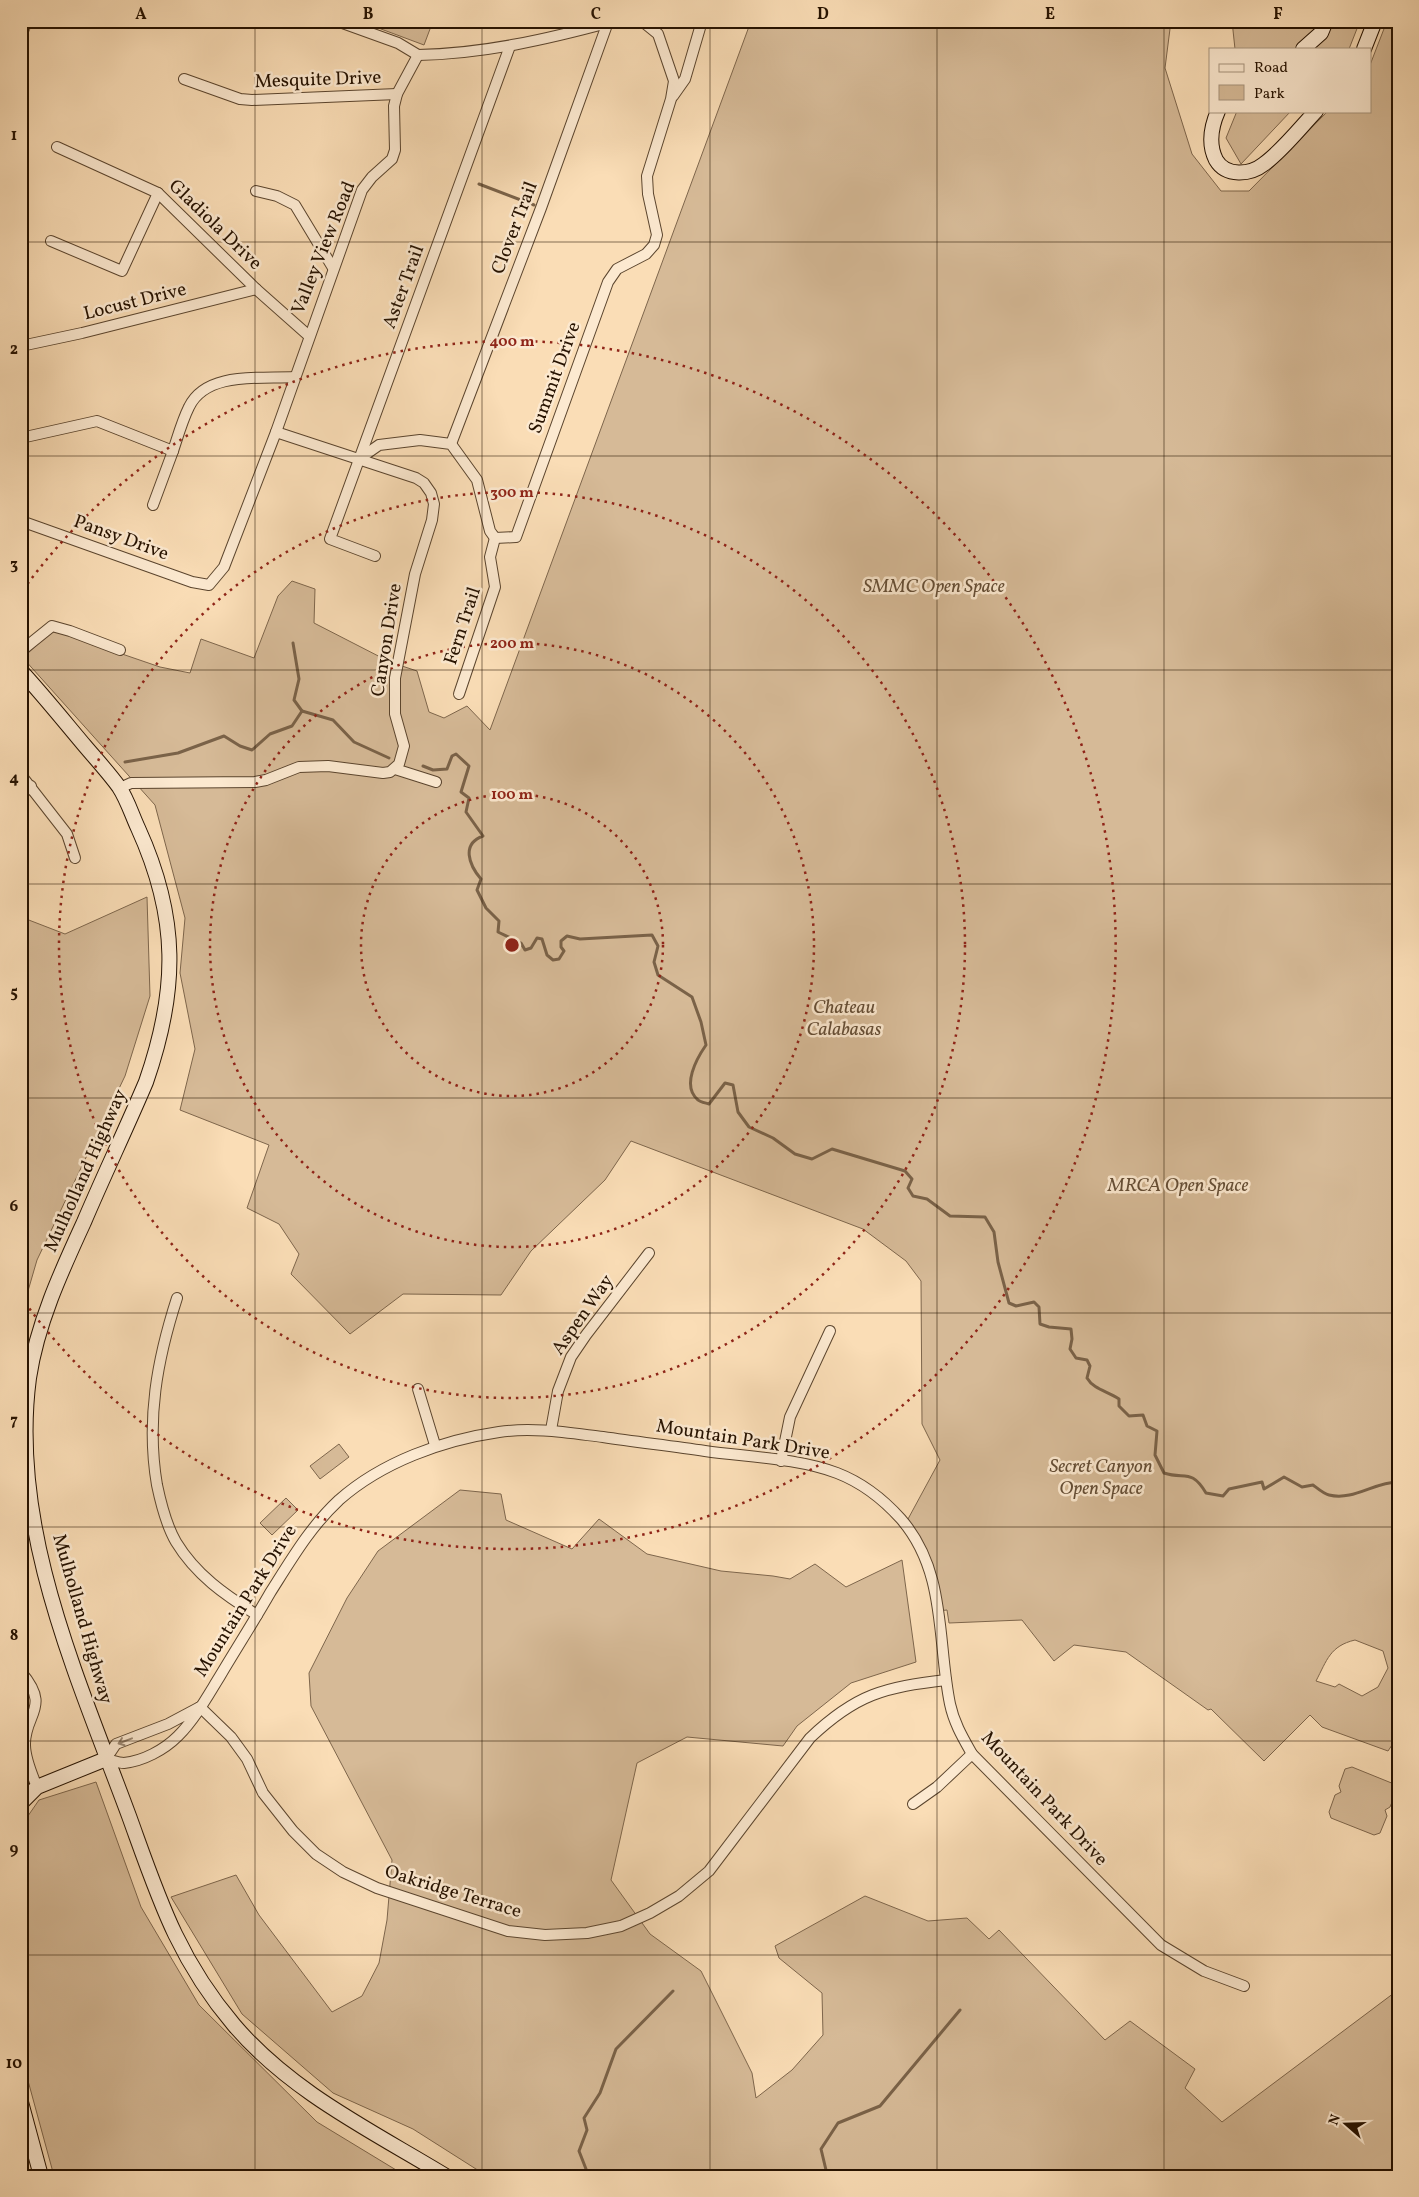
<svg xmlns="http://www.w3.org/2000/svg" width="1419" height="2197" font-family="Vollkorn,serif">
  <rect width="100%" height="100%" fill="#faddb6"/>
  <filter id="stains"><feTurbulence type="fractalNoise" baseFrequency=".004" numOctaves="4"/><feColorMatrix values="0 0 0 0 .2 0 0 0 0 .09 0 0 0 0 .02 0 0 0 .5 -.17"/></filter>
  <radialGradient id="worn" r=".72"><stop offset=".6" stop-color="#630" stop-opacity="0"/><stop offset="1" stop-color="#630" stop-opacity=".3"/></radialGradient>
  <g fill="#d6ba97" stroke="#7e664c" fill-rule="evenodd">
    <path d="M21 21H33L21 51Z"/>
    <path d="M364 21H433L424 45 381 29Z"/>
    <path d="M751 21H1171L1165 68 1192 154 1221 191H1249L1328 111H1370V65L1387 21H1398V1736L1388 1751 1322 1727 1310 1715 1264 1761 1211 1709 1208 1710 1126 1652 1074 1645 1054 1661 1022 1620 949 1623 947 1610 937 1611 931 1580 904 1527 909 1521 908 1519 940 1460 922 1424 921 1281 906 1261 863 1229 631 1141 605 1180 531 1251 501 1295 403 1294 350 1334 291 1274 299 1254 279 1224 247 1208 269 1145 180 1110 195 1049 180 973 185 918 155 805 23 658 47 635 55 631 160 667 190 673 201 639 254 658 278 596 292 581 315 589 314 623 390 662 417 671 429 712 444 718 467 706 490 730ZM1355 1640 1383 1651 1388 1668 1378 1687 1362 1696 1339 1684 1335 1687 1316 1681C1327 1660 1330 1646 1355 1640Z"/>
    <path d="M1232 21H1360L1349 49H1235Z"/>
    <path d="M1237 111H1291L1241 164 1226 138Z"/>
    <path d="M147 897 150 996 125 1076 37 1260 21 1315V917L65 934Z"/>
    <path d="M339 1444 349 1457 320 1479 310 1466Z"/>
    <path d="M460 1490 501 1494 506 1520 572 1549 599 1519 647 1554 721 1571 773 1576 790 1579 815 1564 846 1587 902 1560 916 1662 851 1683 797 1726 783 1746 687 1737 637 1763 611 1880 650 1934 701 1971 752 2073 756 2098 792 2070 823 2035 822 1993 779 1958 775 1946 865 1896 928 1921 967 1918 989 1939 999 1930 1105 2040 1130 2021 1195 2069 1185 2088 1222 2122 1398 1990V2176H487L413 2129 333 2093 242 2014 171 1897 236 1875 259 1915 332 2012 362 1996 379 1963 387 1920 392 1860 311 1706 309 1673 347 1598 378 1551Z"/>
    <path d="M286 1498 298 1510 272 1535 260 1523Z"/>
    <path d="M1352 1767 1394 1784 1397 1790 1390 1807 1385 1810 1387 1816 1380 1833 1374 1835 1331 1818 1329 1812 1335 1795 1341 1792 1339 1786 1345 1769Z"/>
    <path d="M96 1782 141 1907 199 2005 317 2122 406 2176H54L21 2055V1826L39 1800Z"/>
  </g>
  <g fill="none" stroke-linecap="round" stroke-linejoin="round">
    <g stroke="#7a6248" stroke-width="3">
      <path d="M479 184 534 205"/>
      <path d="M293 643 299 679 294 700 302 711"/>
      <path d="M125 762 178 753 224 736 240 746 252 750 270 734 292 726 302 711 333 720 354 742 389 758"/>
      <path d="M423 766 433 770 447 769 452 756 456 754 469 766 461 792 469 798 466 812 483 836C461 844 469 865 481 879L477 890 486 908 499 921 498 932 521 943 525 950 531 948 537 938 542 939 547 955 553 960 559 959 564 951 561 947V941L567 936 580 939 652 935 658 946 654 962 658 975 692 997 701 1022 706 1045C697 1058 681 1086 698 1100 700 1102 706 1103 709 1104L725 1083 733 1085 738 1112 749 1127 773 1138 795 1154 812 1159 832 1149 905 1171 912 1179 908 1188 913 1196 927 1199 950 1216 985 1217 994 1232 998 1262 1009 1303 1016 1306 1034 1302 1039 1307 1040 1324 1049 1327 1071 1329 1072 1339 1070 1349 1076 1358 1087 1360 1090 1366 1087 1378C1094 1390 1108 1391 1119 1399V1406L1129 1416 1143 1415 1147 1426 1157 1431 1155 1455 1164 1473C1185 1480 1191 1468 1206 1493L1223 1496 1229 1489 1262 1482 1264 1489 1284 1477 1302 1487 1313 1485C1317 1488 1324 1494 1329 1495 1354 1501 1374 1482 1398 1482"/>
      <path d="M584 2176 586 2169 579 2151 587 2130 584 2118 600 2093 616 2049 673 1991"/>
      <path d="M821 2176 826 2170 821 2149 838 2123 880 2106 960 2010"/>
    </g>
    <defs>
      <g id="street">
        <path d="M337 21 398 43 418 55"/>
        <path d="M418 55C483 54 548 39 611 22"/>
        <path d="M184 79 240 99 252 100 397 94"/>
        <path d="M673 96 685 79 702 21"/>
        <path d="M57 147 158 193 256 289 309 336"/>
        <path d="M256 191 277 196 295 205 333 268"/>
        <path d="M51 241 122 271 158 193"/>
        <path d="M21 346 82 333 256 289"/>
        <path d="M21 438 97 421 173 451C178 436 182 421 189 407 206 371 261 379 294 377"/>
        <path d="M451 444 541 208 608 22"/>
        <path d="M359 459 379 445 420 440 451 444 477 480 490 531 495 538 516 537 608 282 617 269 646 254 654 245 657 235 648 194 647 176 671 99 674 81 658 34 642 21"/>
        <path d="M153 505 173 451"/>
        <path d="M21 521 192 582 209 585 224 567 276 432 362 190 372 177 392 159 395 150 394 106 397 94 418 55"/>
        <path d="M375 556 330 539 510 46"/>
        <path d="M21 651 52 626 70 631 120 650"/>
        <path d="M459 694 495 587 490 557 495 538"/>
        <path d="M395 769 436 782"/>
        <path d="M21 775 67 834 75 858"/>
        <path d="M120 788 131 783 255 782 266 780 299 767 328 766 383 773 390 772 399 764 404 746 395 714V678L415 574 432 520 434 504 431 493 424 483 416 478 276 432"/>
        <path d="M21 795 31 786"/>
        <path d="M177 1298C157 1360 146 1420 157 1485 161 1504 166 1525 176 1542 196 1575 225 1595 257 1615"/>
        <path d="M418 1389 435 1445"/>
        <path d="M551 1430 558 1391 571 1357 586 1335 649 1253"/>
        <path d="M781 1461 790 1417 830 1331"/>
        <path d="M21 1672C52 1708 24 1714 25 1745 25 1759 32 1774 37 1787"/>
        <path d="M200 1707 168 1724 116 1744 106 1759C111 1760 119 1763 124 1763 143 1761 164 1750 178 1736 195 1719 207 1697 220 1676 236 1649 254 1621 270 1593 291 1560 310 1527 339 1500 382 1462 443 1440 499 1432 534 1427 569 1433 603 1437 637 1442 671 1446 705 1451 747 1457 798 1458 837 1473 863 1483 883 1499 901 1519 947 1572 937 1641 950 1704 954 1723 963 1738 972 1754L1161 1945 1204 1971 1244 1986"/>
        <path d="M200 1707 231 1737 247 1759 263 1793 293 1831 316 1854 343 1872 377 1888 508 1931 545 1935 587 1933 621 1926 650 1913 679 1896 709 1871 810 1738C856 1694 885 1687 946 1680"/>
        <path d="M913 1804 937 1787 972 1754"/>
      </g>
      <g id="secondary">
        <path d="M1303 49 1321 33 1326 21"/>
        <path d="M1364 49 1375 21"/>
        <path d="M1218 111C1211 127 1208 144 1216 160 1226 177 1250 175 1264 164 1282 151 1300 128 1316 111"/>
        <path d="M21 671C43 695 64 721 85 746 96 759 109 773 119 787 127 799 132 815 138 828 179 918 178 990 146 1082 126 1129 104 1175 84 1222 61 1272 37 1324 29 1378 9 1528 78 1678 129 1816 158 1896 177 1958 234 2025 291 2092 372 2131 446 2176"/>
        <path d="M21 1803 37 1787 106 1759"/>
        <path d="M21 2102 41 2176"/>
      </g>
    </defs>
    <use href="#street" stroke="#5b452e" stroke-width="12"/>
    <use href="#secondary" stroke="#261200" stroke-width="16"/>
    <use href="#street" stroke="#fce9d0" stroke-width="10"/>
    <use href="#secondary" stroke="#fce9d0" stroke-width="14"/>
  </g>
  <defs><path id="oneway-shaft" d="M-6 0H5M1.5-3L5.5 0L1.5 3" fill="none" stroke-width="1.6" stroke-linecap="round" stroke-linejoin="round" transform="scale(1.25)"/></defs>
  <use stroke="#9c8872" href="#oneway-shaft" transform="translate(125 1741) rotate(159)"/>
  <path fill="none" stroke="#261200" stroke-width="1" stroke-opacity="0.55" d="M255 21V2176M482 21V2176M710 21V2176M937 21V2176M1164 21V2176M21 242H1398M21 456H1398M21 670H1398M21 884H1398M21 1098H1398M21 1313H1398M21 1527H1398M21 1741H1398M21 1955H1398"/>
  <g fill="none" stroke="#8f2418" stroke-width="2.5" stroke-dasharray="2.5 5">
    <circle cx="512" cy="945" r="151"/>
    <circle cx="512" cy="945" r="302"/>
    <circle cx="512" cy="945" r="453"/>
    <path d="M23 590A604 604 0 1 1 23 1300"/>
  </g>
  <g text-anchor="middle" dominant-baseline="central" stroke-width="5" stroke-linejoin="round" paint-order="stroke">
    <g font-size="19" fill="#261200" stroke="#fce9d0">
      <text transform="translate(318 80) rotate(-2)">Mesquite Drive</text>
      <text transform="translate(215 225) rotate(44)">Gladiola Drive</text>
      <text transform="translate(515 228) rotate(-69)">Clover Trail</text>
      <text transform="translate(324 248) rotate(-68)">Valley View Road</text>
      <text transform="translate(404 287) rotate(-70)">Aster Trail</text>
      <text transform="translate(135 302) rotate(-14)">Locust Drive</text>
      <text transform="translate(555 378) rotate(-70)">Summit Drive</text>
      <text transform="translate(121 538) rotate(20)">Pansy Drive</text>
      <text transform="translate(463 626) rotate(-72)">Fern Trail</text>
      <text transform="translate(387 640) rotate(-81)">Canyon Drive</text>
      <text transform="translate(86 1171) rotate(-66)">Mulholland Highway</text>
      <text transform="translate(583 1315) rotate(-55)">Aspen Way</text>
      <text transform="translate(743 1440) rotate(9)">Mountain Park Drive</text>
      <text transform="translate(246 1601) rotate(-58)">Mountain Park Drive</text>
      <text transform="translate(82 1619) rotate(74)">Mulholland Highway</text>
      <text transform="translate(1044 1799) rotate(47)">Mountain Park Drive</text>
      <text transform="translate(453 1892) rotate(17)">Oakridge Terrace</text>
    </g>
    <g font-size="19" font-style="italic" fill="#644d35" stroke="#fce9d0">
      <text x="934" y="587">SMMC Open Space</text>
      <text x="844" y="1008">Chateau<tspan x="844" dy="22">Calabasas</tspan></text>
      <text x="1178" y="1186">MRCA Open Space</text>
      <text x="1101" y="1467">Secret Canyon<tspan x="1101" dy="22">Open Space</tspan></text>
    </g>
  </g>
  <circle cx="512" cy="945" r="8" fill="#8f2418" stroke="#fce9d0" stroke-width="2.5"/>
  <g font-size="15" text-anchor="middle" font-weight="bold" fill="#8f2418" stroke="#fce9d0" stroke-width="5" stroke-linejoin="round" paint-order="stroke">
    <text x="512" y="346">400 m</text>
    <text x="512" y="497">300 m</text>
    <text x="512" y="648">200 m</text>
    <text x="512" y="799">100 m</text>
  </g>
  <rect width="1419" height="2197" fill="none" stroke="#faddb6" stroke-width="55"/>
  <rect x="1209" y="48" width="162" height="65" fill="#fce9d0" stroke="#a6937d"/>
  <rect x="1219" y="64" width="25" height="8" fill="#fce9d0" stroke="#a6937d"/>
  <text x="1254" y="72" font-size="15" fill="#261200">Road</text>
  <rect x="1219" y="85" width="25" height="15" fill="#d6ba97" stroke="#a6937d"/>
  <text x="1254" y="98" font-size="15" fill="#261200">Park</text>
  <g transform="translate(1346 2124) rotate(290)" stroke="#fce9d0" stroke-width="4" paint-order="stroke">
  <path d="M0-4L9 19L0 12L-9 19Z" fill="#261200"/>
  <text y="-8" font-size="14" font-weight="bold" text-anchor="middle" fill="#261200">N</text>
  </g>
  <rect x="28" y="28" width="1364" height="2142" fill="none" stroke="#261200" stroke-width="2"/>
  <g font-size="16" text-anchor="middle" font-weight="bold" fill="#261200">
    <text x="141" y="19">A</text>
    <text x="368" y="19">B</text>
    <text x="596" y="19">C</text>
    <text x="823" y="19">D</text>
    <text x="1050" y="19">E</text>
    <text x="1278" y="19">F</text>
    <text x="14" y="140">1</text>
    <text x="14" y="354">2</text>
    <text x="14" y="569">3</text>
    <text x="14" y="783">4</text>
    <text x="14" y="997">5</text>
    <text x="14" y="1211">6</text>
    <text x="14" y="1425">7</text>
    <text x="14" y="1640">8</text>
    <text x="14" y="1854">9</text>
    <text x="14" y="2068">10</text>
  </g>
  <rect width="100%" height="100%" filter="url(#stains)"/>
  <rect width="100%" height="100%" fill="url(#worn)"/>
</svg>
